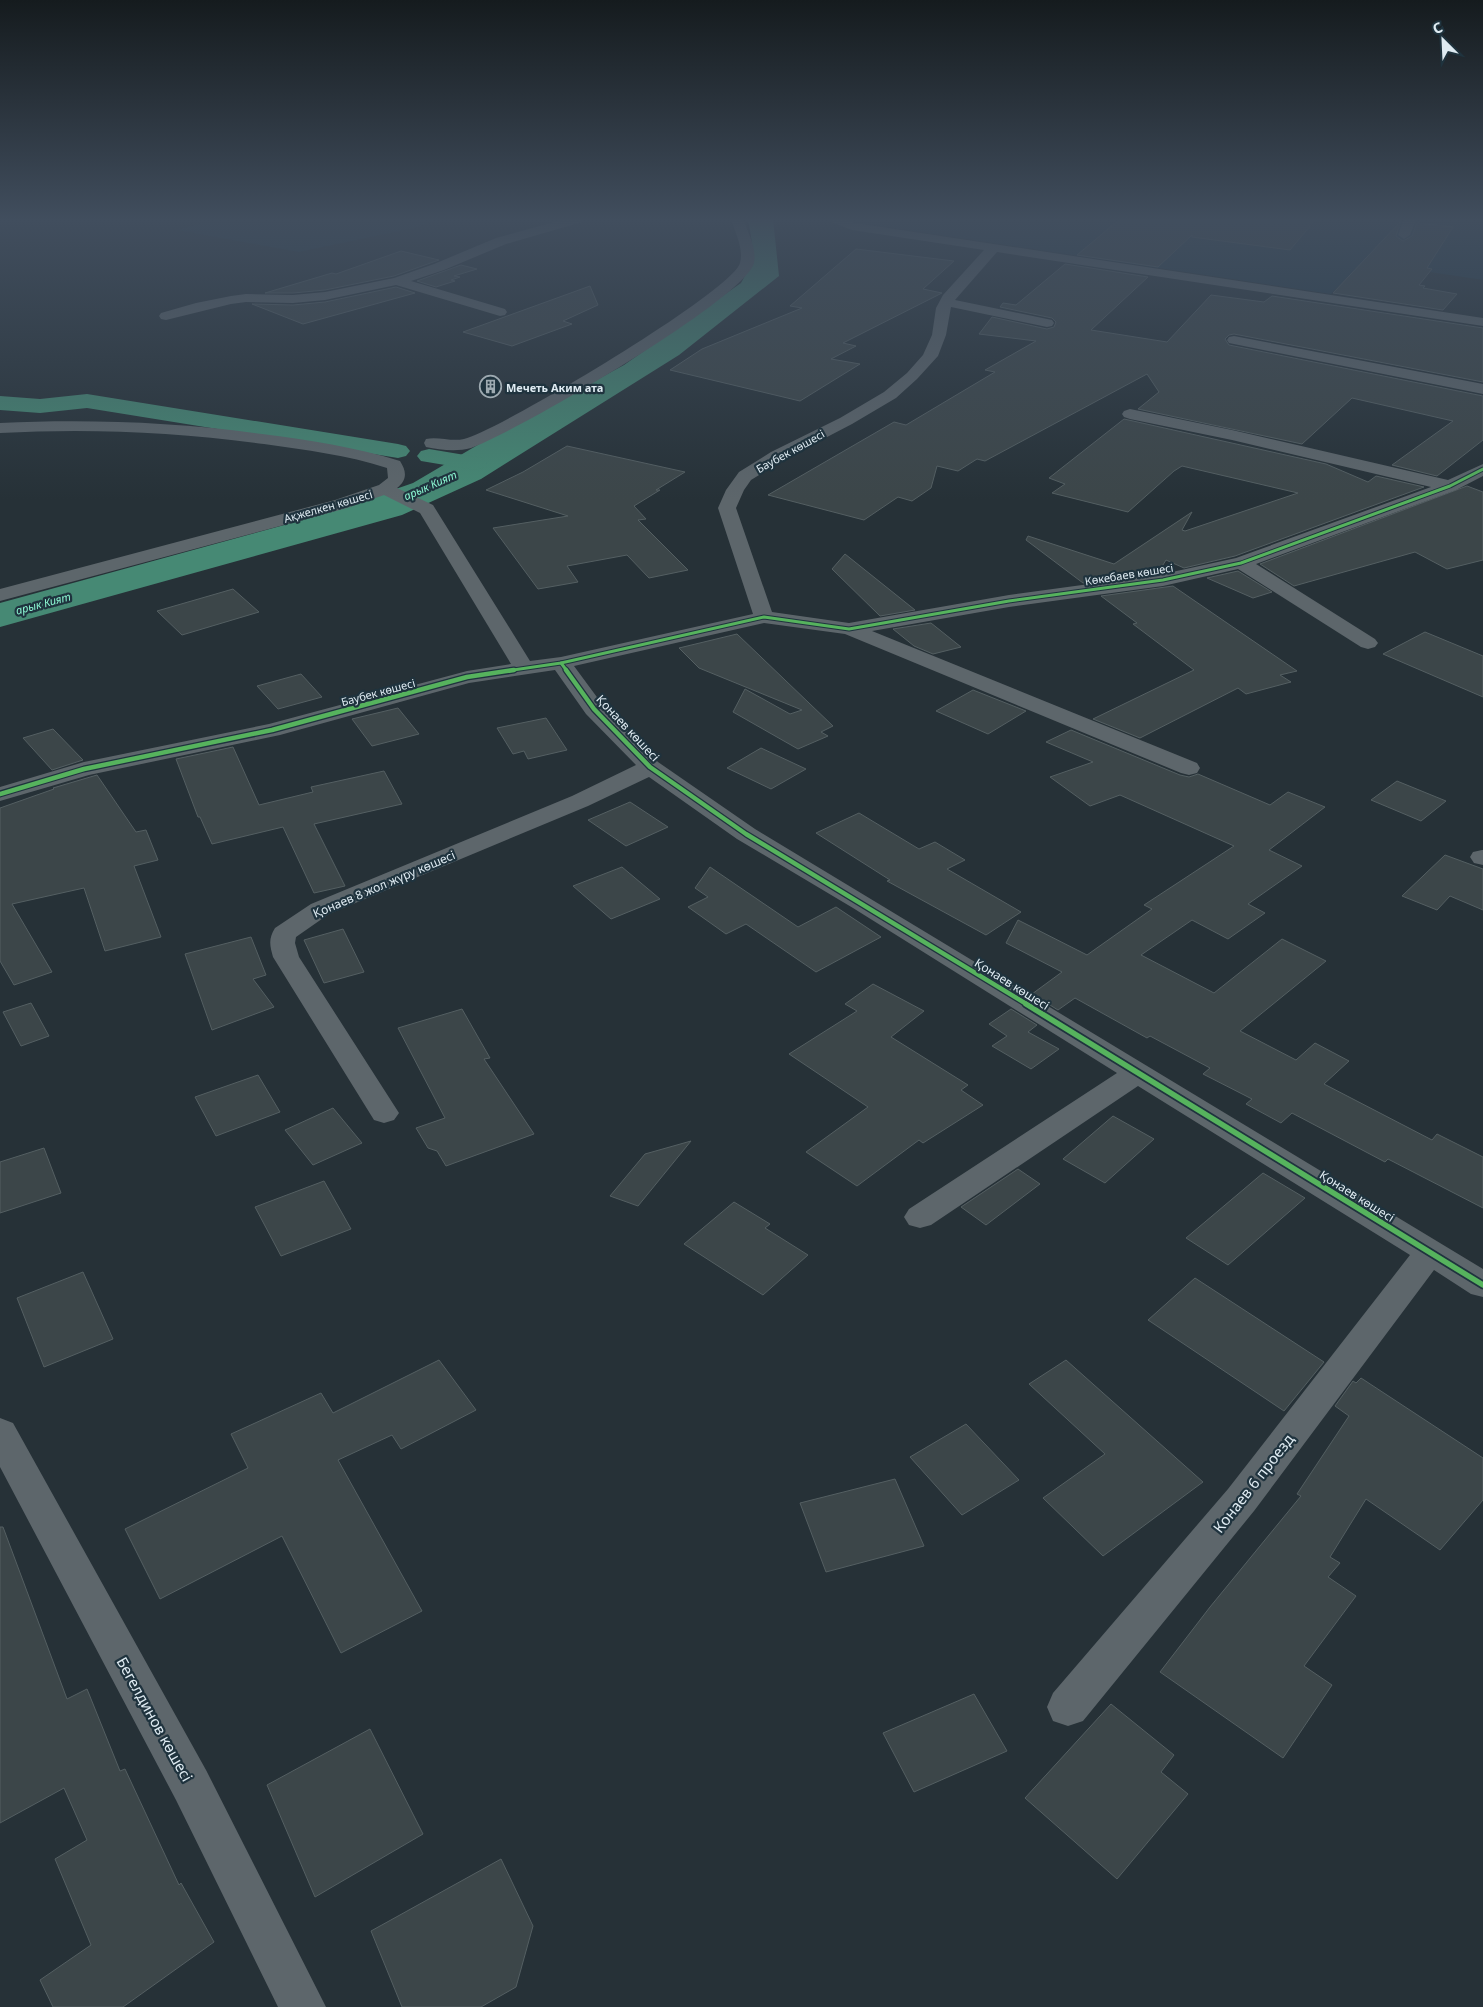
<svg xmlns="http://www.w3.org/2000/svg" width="1483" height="2007" font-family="'Noto Sans',sans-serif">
  <rect width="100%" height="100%" fill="#263137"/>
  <g fill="#233b4a">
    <path d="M219 219H439L414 228 299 252 177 230Z"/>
    <path d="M844 219H1483V280L1362 262 1331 294 847 221Z"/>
  </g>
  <path fill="#468974" d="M748 219H773L779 276 679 355 481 479 402 515 0 627V603L321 515 413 483 481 443 624 365 741 283C757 255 753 249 748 219Z"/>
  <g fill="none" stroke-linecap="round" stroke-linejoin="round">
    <g fill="#468974" fill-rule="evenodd">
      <path d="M87 394 398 444 406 446 410 451 406 456 398 458 87 408 40 413 0 410V396L40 399Z"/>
      <path d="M429 449 483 458 487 463 483 468 475 470 421 461 417 456 421 451Z"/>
    </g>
  </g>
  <g fill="#3c4649" stroke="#545f62">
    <path d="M1120 219H1316L1290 250 1192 237V235L1158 267 1077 255Z"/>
    <path d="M1401 221 1396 236 1403 241 1412 236 1417 223 1453 227 1427 268 1432 269 1419 285 1425 286 1423 288 1457 294 1443 310 1333 293Z"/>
    <path d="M856 249 954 261 923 289 942 293 843 343 856 346 831 359 860 364 800 401 670 370 702 349 802 308 790 306Z"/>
    <path d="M401 251 439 260 394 276 325 290 293 293H265L332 273 336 274Z"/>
    <path d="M1065 264 1148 277 1091 330 1167 342 1211 295 1264 302 1272 296 1483 328V382L1234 334 1229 335 1225 339 1229 345 1483 396V440L1437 476 1392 465 1453 421 1352 398 1302 444 1138 409 1159 392 1147 374 985 461 977 459 958 471 937 466 931 488 912 501 898 497 864 520 768 495 894 422 906 425 995 372 985 370 1036 341 979 334 992 317 1047 329 1054 327 1056 322 1052 318 1000 307 1003 303 1016 305Z"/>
    <path d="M461 265 477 269 454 276 460 277 451 280 455 281 436 287 417 281Z"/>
    <path d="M590 286 598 305 563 321 572 324 512 346 463 332Z"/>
    <path d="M396 287 415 293 303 324 252 304 293 305 325 302Z"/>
    <path d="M1124 419 1326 464 1368 482 1376 476 1424 487 1235 556 1184 568 1166 560 1158 573 1083 583 1026 540 1028 536 1114 564 1192 512 1182 530 1185 531 1298 493 1182 466 1174 471 1128 512 1052 493 1065 484 1049 478Z"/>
    <path d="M567 446 685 472 656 490H660L634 506 646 519 638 520 688 570 649 578 627 555 567 566 578 582 538 589 493 528 568 516 486 490 523 472Z"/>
    <path d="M1467 486 1483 492V560L1447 569 1415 552 1294 586 1260 564Z"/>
    <path d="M845 554 915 610 880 616 832 569Z"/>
    <path d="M1238 571 1272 592 1253 598 1207 578Z"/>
    <path d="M1173 586 1297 671 1280 675 1291 682 1246 694 1238 688 1140 738 1093 719 1194 670 1133 624 1137 623 1101 596Z"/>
    <path d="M233 589 259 612 182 635 157 611Z"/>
    <path d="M931 623 961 647 933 654 914 646 893 629Z"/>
    <path d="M1425 632 1483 656V697L1383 654Z"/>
    <path d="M737 634 833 726 821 732 828 736 798 749 733 712 745 689 790 714 802 710 699 668 679 648Z"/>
    <path d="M301 674 322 697 278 709 257 686Z"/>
    <path d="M973 690 1026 711 988 734 936 711Z"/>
    <path d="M398 708 419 734 372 746 352 719Z"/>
    <path d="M546 718 567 750 528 759 524 751 513 754 497 728Z"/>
    <path d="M53 729 83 760 52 770 23 738Z"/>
    <path d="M1071 730 1180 775 1189 777 1198 774 1270 805 1288 792 1325 807 1269 850 1302 866 1248 904 1265 913 1228 939 1192 920 1141 955 1214 993 1282 939 1326 961 1240 1031 1296 1060 1315 1043 1349 1061 1324 1084 1432 1140 1437 1134 1483 1157V1208L1388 1159 1385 1162 1292 1113 1281 1123 1246 1104 1252 1099 1203 1074 1210 1068 1150 1036 1147 1038 1075 998 1058 1010 1032 994 1062 972 1006 943 1018 920 1087 955 1152 909 1144 905 1234 846 1120 795 1090 806 1050 777 1093 762 1046 742Z"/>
    <path d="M233 747 259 805 313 792 311 787 384 771 402 804 314 824 345 886 314 893 283 827 212 844 200 817H198L176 759Z"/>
    <path d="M761 748 806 769 771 789 727 768Z"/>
    <path d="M97 775 136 832 146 830 158 860 134 866 161 937 105 951 84 888 12 904 52 972 14 985 0 961V808L54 789 53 788Z"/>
    <path d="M1397 781 1446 801 1421 821 1371 800Z"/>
    <path d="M630 802 668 827 626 846 588 820Z"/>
    <path d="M859 813 919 849 935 842 965 860 947 869 1021 912 986 935 887 881 890 880 816 833Z"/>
    <path d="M1445 855 1483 869V910L1450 896 1437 910 1402 896Z"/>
    <path d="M622 867 660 899 611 919 573 886Z"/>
    <path d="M710 867 798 927 836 907 881 937 816 972 746 924 726 934 688 907 708 897 695 888Z"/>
    <path d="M343 929 364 972 324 983 304 940Z"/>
    <path d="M251 937 266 975 253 979 274 1007 212 1030 185 954Z"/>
    <path d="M873 984 924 1011 891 1037 968 1085 961 1090 983 1105 923 1143 919 1140 857 1186 806 1152 868 1107 789 1054 857 1011 845 1004Z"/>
    <path d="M31 1003 49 1036 21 1046 3 1012Z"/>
    <path d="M462 1009 490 1058 484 1059 534 1134 446 1166 437 1151 428 1148 416 1128 445 1118 398 1028Z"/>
    <path d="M1011 1009 1037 1025 1028 1032 1059 1049 1031 1069 992 1046 1007 1036 989 1024Z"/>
    <path d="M258 1075 280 1112 216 1136 195 1097Z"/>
    <path d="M333 1108 362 1143 313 1165 285 1130Z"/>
    <path d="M1113 1116 1154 1139 1105 1183 1063 1159Z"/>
    <path d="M691 1141 638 1206 610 1196 645 1154Z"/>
    <path d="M44 1148 61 1193 0 1213V1162Z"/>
    <path d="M1018 1169 1040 1184 986 1225 961 1207Z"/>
    <path d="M1263 1173 1305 1198 1228 1265 1186 1238Z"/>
    <path d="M324 1181 351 1229 281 1256 255 1207Z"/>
    <path d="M734 1202 770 1224 765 1228 808 1255 763 1295 684 1244Z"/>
    <path d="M83 1272 113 1339 44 1367 17 1298Z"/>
    <path d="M1195 1278 1324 1362 1284 1411 1148 1320Z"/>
    <path d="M439 1360 476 1410 401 1449 392 1435 338 1460 422 1611 341 1653 282 1536 160 1599 125 1529 248 1468 231 1434 321 1393 333 1413Z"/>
    <path d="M1066 1360 1203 1482 1103 1556 1043 1498 1105 1454 1029 1384Z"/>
    <path d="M1361 1378 1483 1458V1500L1440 1550 1366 1499 1330 1557 1340 1563 1328 1577 1356 1596 1304 1666 1332 1685 1283 1758 1160 1672 1210 1607 1301 1496 1297 1494 1349 1416 1335 1406 1353 1381 1356 1383Z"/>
    <path d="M966 1424 1019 1480 962 1515 910 1457Z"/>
    <path d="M895 1479 924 1546 826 1572 800 1503Z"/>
    <path d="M0 1527H3L67 1699 87 1689 120 1771 125 1769 179 1885 181 1883 214 1942 123 2007H53L40 1980 91 1945 55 1859 87 1840 64 1788 0 1823Z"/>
    <path d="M974 1694 1007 1751 914 1792 883 1733Z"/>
    <path d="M1111 1704 1174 1755 1161 1772 1188 1794 1117 1879 1025 1798Z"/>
    <path d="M370 1729 423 1834 315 1897 267 1785Z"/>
    <path d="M501 1859 533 1926 516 1987 481 2007H402L371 1931Z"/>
  </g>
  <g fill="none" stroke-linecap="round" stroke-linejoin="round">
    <g fill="#5d666b" fill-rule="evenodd">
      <path d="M565 219H584L582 222 506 244 444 270 411 281 505 309 507 312 505 315 500 316 396 285 325 300 293 303 246 302 231 304 166 320 161 319 159 316 161 313 196 303 231 296 246 294 293 295 325 292 394 278 434 264 496 238Z"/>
      <path d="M731 219H743C748 232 757 249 754 263 745 299 513 434 471 448 457 452 440 450 426 447L424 443 426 439C438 436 451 442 464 439 500 430 733 291 740 263 744 249 735 232 731 219Z"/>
      <path d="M829 219H845L855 223 1483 318V326L997 252 955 300 1052 320 1054 323 1052 326 1047 327 951 307 946 335 938 356 917 379 896 398 852 424 783 460 751 480 744 490 736 508 772 612 849 623 1009 595 1163 574 1236 558 1431 487 1232 440 1130 419 1124 417 1122 414 1124 411 1130 409 1232 430 1448 480 1483 464V476L1456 490 1256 564 1375 639 1378 643 1375 647 1368 649 1361 647 1238 569 1163 586 1009 607 872 631 1197 763 1200 768 1197 773 1189 775 1181 773 845 634 764 623 574 666 602 704 658 762 755 829 1483 1269V1297L1471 1294 1434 1270 1254 1511 1083 1721 1068 1726 1053 1721 1047 1707 1053 1693 1228 1489 1410 1255 1138 1086 931 1225 920 1228 909 1225 904 1217 909 1209 1117 1073 853 908 737 839 649 777 588 806 329 914 296 937 295 943 299 957 399 1113 394 1120 384 1123 374 1120 273 957C270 946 268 939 275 928L311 904 572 796 636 765 586 714 555 670 469 683 280 735 89 775 0 801V787L84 762 269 724 467 671 511 664 420 513 384 495 347 508 0 601V589L335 500 379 485 388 478 387 468C347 455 306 450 264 444 176 432 89 428 0 433V423C88 419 175 422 262 434 309 440 355 447 400 461 407 472 407 480 397 488L433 505 530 661 561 657 753 614 718 508 726 490 739 472 771 452 840 418 884 392 907 373 923 355 932 335 936 308 943 295 984 250 852 230 831 222Z"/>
      <path d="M1404 219H1416L1410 235 1404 239 1398 235Z"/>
      <path d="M1234 336 1483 384V394L1229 343 1227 340 1229 337Z"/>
      <path d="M1482 850H1483V865L1474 863 1470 857 1473 852Z"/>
      <path d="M0 1418 13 1423 206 1770 326 2007H278L176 1800 0 1467Z"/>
    </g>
    <defs>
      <g id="cycleway-far2">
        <path d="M561 663 567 671"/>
        <path d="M506 671 561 663 764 617 849 629 1009 601 1163 580 1241 563 1450 486 1483 469"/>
      </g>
      <g id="cycleway-far1">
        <path d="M566 670 594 709 650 767 746 834 1028 1005"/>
        <path d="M0 794 84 769 272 730 467 677 514 670"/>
      </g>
      <path id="cycleway" d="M1026 1004 1483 1285"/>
    </defs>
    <use href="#cycleway-far2" stroke="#1f333e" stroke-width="5"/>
    <use href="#cycleway-far1" stroke="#1f333e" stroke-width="7"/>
    <use href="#cycleway" stroke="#1f333e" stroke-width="9"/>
    <use href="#cycleway-far2" stroke="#56b35d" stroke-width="3"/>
    <use href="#cycleway-far1" stroke="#56b35d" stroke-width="4.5"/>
    <use href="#cycleway" stroke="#56b35d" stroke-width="5.5"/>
  </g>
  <linearGradient id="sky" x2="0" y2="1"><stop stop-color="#151b1e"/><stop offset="0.44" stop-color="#414e5e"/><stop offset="1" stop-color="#414e5e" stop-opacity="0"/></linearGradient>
  <rect width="1483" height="500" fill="url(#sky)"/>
  <defs>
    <symbol id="building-ring" viewBox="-11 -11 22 22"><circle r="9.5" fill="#1f333e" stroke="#9eaab1" stroke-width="1.5"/><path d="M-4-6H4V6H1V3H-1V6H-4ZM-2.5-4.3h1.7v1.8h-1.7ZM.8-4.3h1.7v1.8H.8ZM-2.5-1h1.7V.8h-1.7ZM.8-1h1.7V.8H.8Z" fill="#9eaab1"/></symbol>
  </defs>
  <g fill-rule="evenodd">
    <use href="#building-ring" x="478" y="374" width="25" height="25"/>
  </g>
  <g text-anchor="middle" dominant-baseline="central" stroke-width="4.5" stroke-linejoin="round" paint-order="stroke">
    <g font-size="11" font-weight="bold" fill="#dfebf2" stroke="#1f333e" text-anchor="start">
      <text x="506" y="387">Мечеть Аким ата</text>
    </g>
    <g font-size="11" fill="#dfebf2" stroke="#1f333e">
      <text transform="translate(790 451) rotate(-29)">Баубек көшесі</text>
      <text transform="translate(328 506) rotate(-16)">Ақжелкен көшесі</text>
      <text transform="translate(1129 574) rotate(-9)">Көкебаев көшесі</text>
      <text transform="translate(378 692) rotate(-15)">Баубек көшесі</text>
    </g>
    <g font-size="11" font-style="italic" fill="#8cf8d3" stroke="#1f333e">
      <text transform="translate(430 485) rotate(-24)">арык Кият</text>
      <text transform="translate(43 603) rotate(-15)">арык Кият</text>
    </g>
    <g font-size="12" fill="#dfebf2" stroke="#1f333e">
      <text transform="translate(628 728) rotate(47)">Қонаев көшесі</text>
      <text transform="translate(384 884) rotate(-23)">Қонаев 8 жол жүру көшесі</text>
      <text transform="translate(1012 984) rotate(32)">Қонаев көшесі</text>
      <text transform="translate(1357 1196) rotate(32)">Қонаев көшесі</text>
    </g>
    <g font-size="15" fill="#dfebf2" stroke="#1f333e">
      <text transform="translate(1253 1483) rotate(-52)">Конаев 6 проезд</text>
      <text transform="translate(155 1719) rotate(61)">Бегелдинов көшесі</text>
    </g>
  </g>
  <g transform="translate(1443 40) rotate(336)" stroke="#1f333e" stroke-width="4" paint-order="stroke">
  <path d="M0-4L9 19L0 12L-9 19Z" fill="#dfebf2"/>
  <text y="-8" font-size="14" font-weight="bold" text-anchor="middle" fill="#dfebf2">С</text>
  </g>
</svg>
